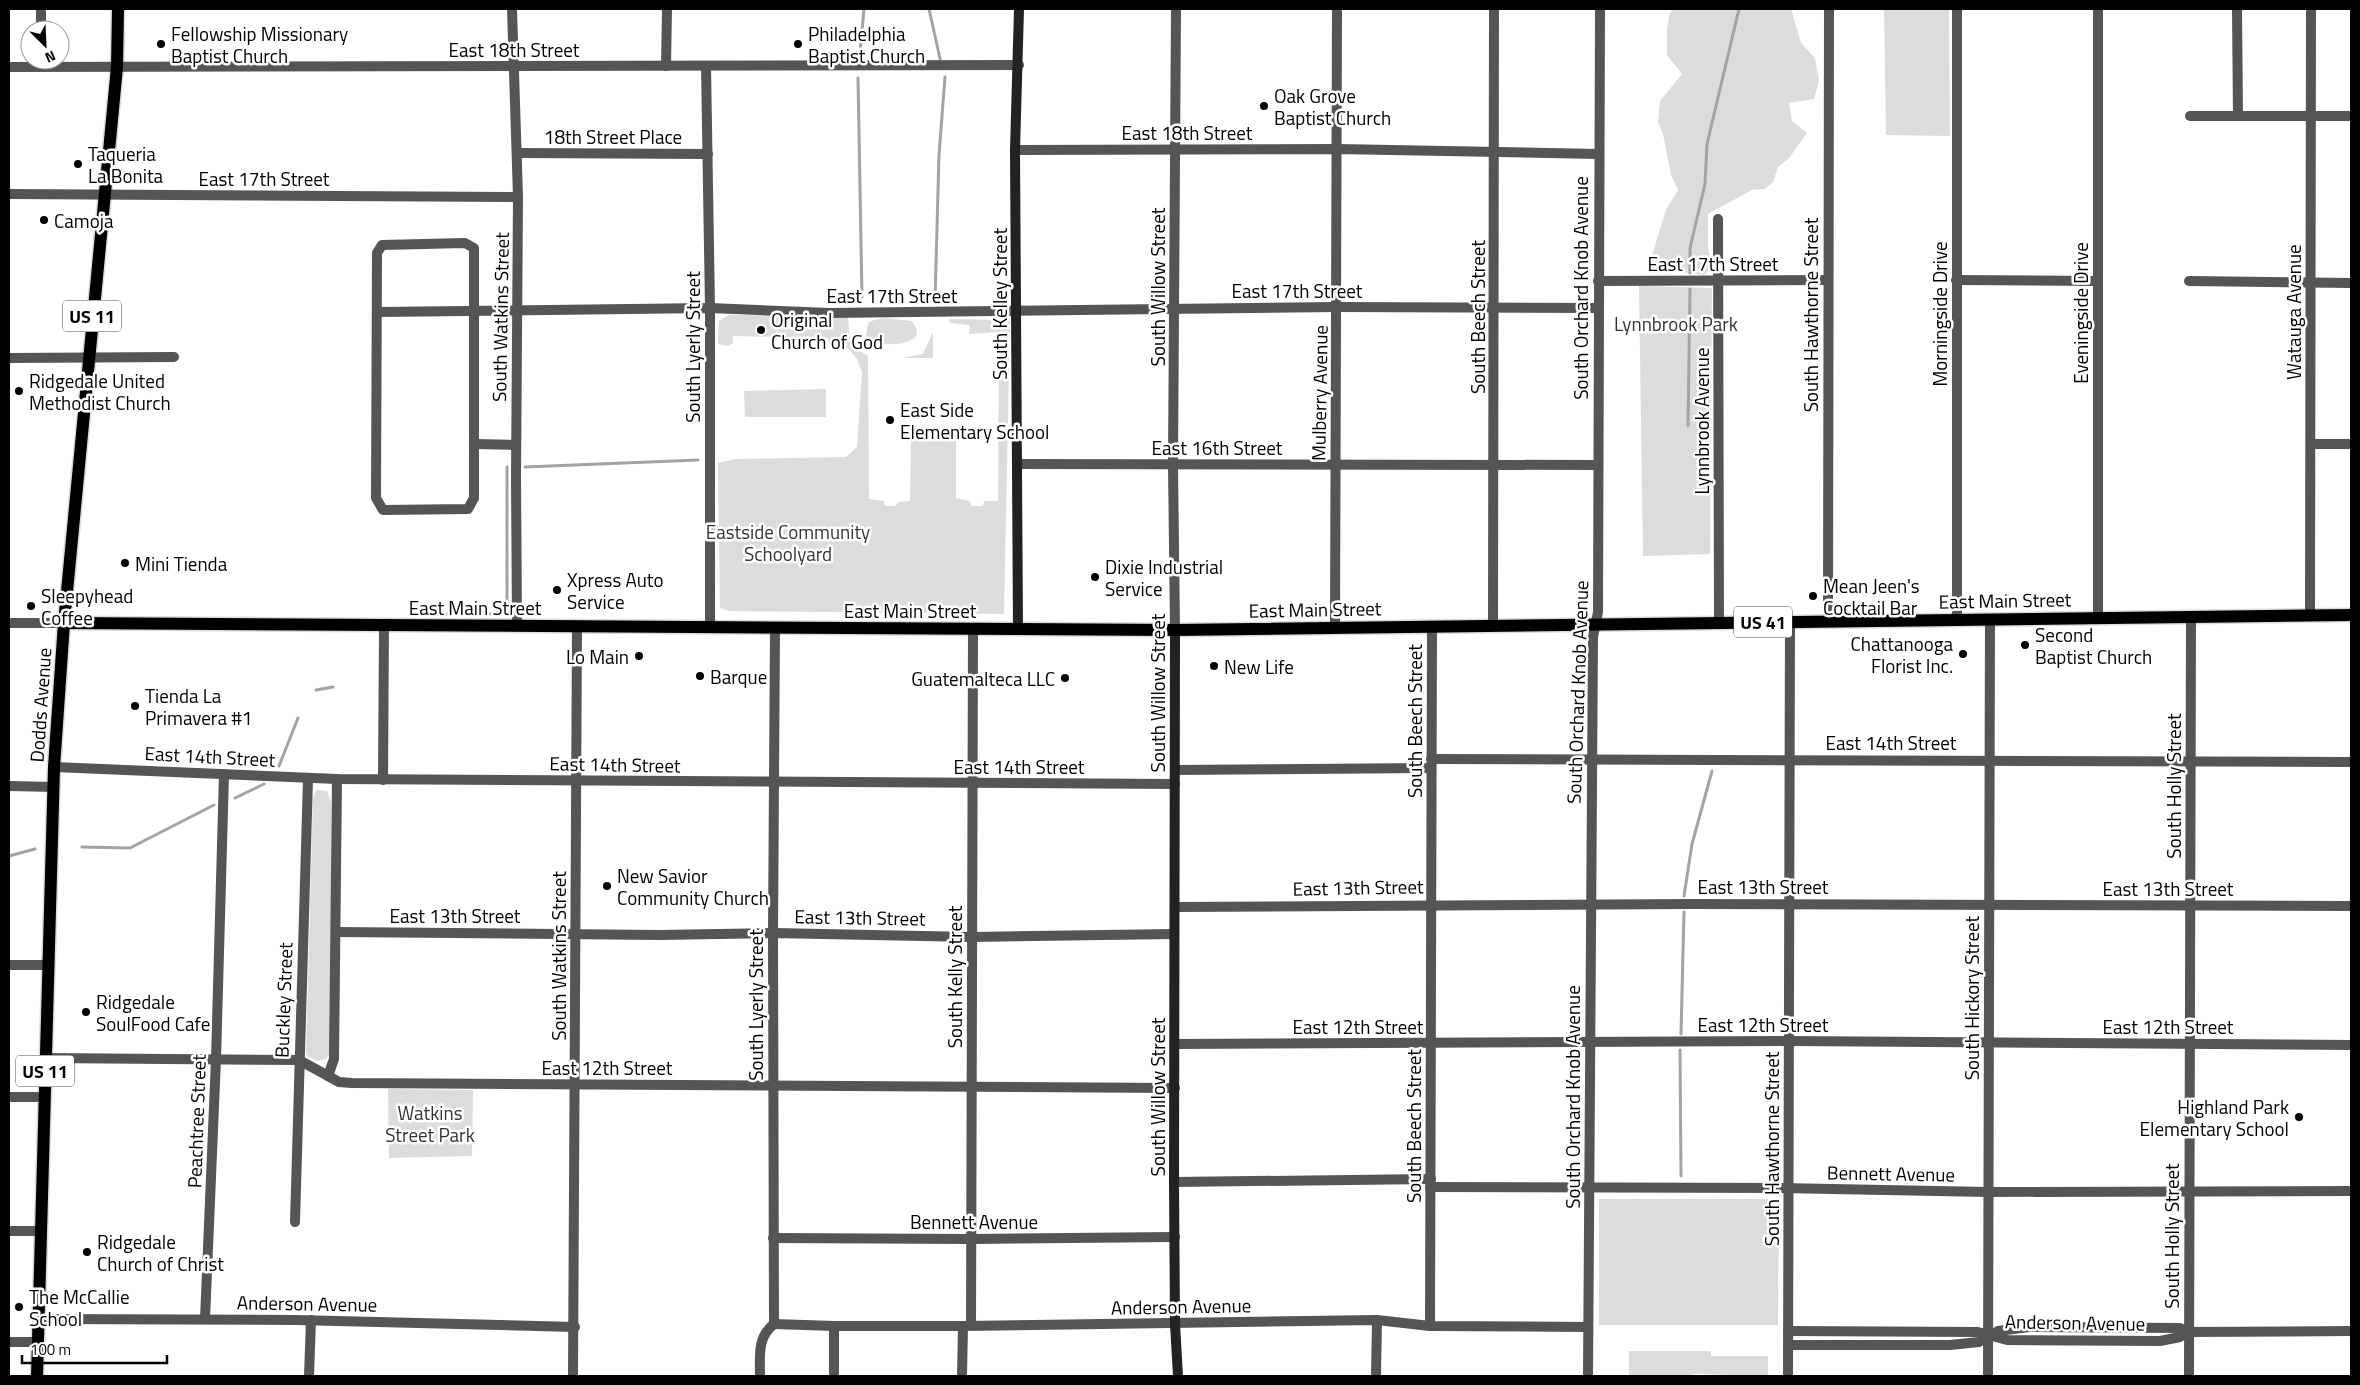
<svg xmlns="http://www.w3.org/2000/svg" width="2360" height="1385" font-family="'Titillium Web',sans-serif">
  <rect width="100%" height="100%" fill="#fff"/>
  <g fill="#dcdcdc">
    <path d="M1676 9H1791L1801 43 1815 58 1819 81 1814 99 1789 103 1792 121 1807 133 1789 158 1778 167 1773 182 1765 189 1752 190 1708 214V248L1712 267 1704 275 1682 272 1660 273 1649 265 1666 210 1678 190 1671 175 1663 134 1658 122 1660 101 1682 74 1667 55V28L1670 12Z"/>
    <path d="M1884 9H1949L1950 136 1886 135Z"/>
    <path d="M1639 286 1712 288 1710 554 1643 556Z"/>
    <path d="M729 315 848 316C849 336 849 346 868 356L869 499 884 501 885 506H895L898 502 910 501 911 430 919 435H927L926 441H943L944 435 949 434V429L956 428V498L970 501 971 506H983L984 501H998L999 332 969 334 970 325 950 323 949 319 1010 320 1004 614 729 611 720 608 718 463 735 459 846 457 857 447 862 372 857 359 849 349 829 343 828 338 733 336V343L728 346 718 344 719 321Z"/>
    <path d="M885 318 912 321 917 330 916 336C907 347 881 345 868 341L866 334 868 323 874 320Z"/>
    <path d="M933 332V358H903L923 354Z"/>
    <path d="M826 389V417H745L744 391Z"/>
    <path d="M316 790 327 791 331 802V1052L326 1059 318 1061 307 1056 306 1051 313 798Z"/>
    <path d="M388 1089 473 1090 472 1156 389 1158Z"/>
    <path d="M1599 1199H1779L1778 1325H1599Z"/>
    <path d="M1629 1351H1711V1356H1768V1376L1693 1374V1376H1629Z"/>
  </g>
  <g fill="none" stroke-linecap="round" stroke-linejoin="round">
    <g stroke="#a3a3a3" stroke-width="3">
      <path d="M929 9 941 63"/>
      <path d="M859 63 864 9"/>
      <path d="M858 78 862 297"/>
      <path d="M1690 273V248L1705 184 1707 144 1739 9"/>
      <path d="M935 300 939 155 945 77"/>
      <path d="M1688 426 1690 289"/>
      <path d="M525 467 698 460"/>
      <path d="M420 614H507V467"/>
      <path d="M316 690 333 687"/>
      <path d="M279 766 298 718"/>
      <path d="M235 798 264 784"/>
      <path d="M82 847 130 848 214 805"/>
      <path d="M9 856 35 849"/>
      <path d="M1684 896 1692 844 1712 771"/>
      <path d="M1681 1034 1684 912"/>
      <path d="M1680 1050 1681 1176"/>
    </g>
    <defs>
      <g id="primary">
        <path d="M64 623 1175 630 2351 615"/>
        <path d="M37 1376 54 767 64 623 117 67 118 9"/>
      </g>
    </defs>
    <use href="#primary" stroke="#dbdbdb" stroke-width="15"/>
    <g stroke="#555" stroke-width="10">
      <path d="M512 9 518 197 516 477 517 626"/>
      <path d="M2098 9V617"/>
      <path d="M2237 9 2238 116"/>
      <path d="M41 30V9"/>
      <path d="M666 66 667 9"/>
      <path d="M706 66 710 308V628"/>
      <path d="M9 67 1019 65"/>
      <path d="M2190 116H2351"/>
      <path d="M1015 150 1337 149 1598 154"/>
      <path d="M518 153 708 154"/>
      <path d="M9 194 518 197"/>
      <path d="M1718 219 1719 623"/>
      <path d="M465 243 474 248V498L468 509 383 510 376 498 377 253 382 245Z"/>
      <path d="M1956 280 2097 281"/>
      <path d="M1598 281 1828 280"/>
      <path d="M2189 281 2351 283"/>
      <path d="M378 312 710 308 829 313 1337 307 1598 308"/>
      <path d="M9 358 174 357"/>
      <path d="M474 444 516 445"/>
      <path d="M2311 444H2351"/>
      <path d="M1017 464 1597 465"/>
      <path d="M2310 615 2311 9"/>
      <path d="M1957 620V9"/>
      <path d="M1828 621 1829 9"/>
      <path d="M9 623H64"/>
      <path d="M1493 626 1494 9"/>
      <path d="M1335 628 1337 9"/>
      <path d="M1175 630 1173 464 1176 9"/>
      <path d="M1431 759 2351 762"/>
      <path d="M54 767 337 779 1175 784"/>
      <path d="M1175 770 1431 768"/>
      <path d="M383 780 384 626"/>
      <path d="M9 786 54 787"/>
      <path d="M1175 907 1691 904 2351 906"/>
      <path d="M336 932 659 935 773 933 972 937 1173 934"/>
      <path d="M9 965H48"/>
      <path d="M1175 1044 1789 1041 2351 1045"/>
      <path d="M46 1058 299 1060 339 1082 352 1083 1175 1088"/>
      <path d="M328 1076 334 1059 337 779"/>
      <path d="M9 1097H45"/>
      <path d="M1174 1182 1431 1179"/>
      <path d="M1430 1187 1780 1188 1989 1192 2351 1191"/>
      <path d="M295 1222 308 779"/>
      <path d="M9 1231H39"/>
      <path d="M773 1238 971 1239 1175 1237"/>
      <path d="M38 1319 296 1320 575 1327"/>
      <path d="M205 1319 216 1059 224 774"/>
      <path d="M774 1324 834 1326H963L1377 1320 1430 1326 1588 1327"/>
      <path d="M971 1325 973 628"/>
      <path d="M1430 1326 1432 626"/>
      <path d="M1788 1331 1978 1332 2007 1340 2160 1341 2180 1337 2189 1332"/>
      <path d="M9 1342H38"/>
      <path d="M1788 1345H1950L1979 1342 1998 1331 2029 1327 2180 1328 2189 1332 2351 1331"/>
      <path d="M309 1376 311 1320"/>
      <path d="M573 1376 577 627"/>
      <path d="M760 1376C760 1356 757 1337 774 1324L773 933 775 628"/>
      <path d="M834 1376V1326"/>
      <path d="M962 1376 963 1326"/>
      <path d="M1376 1376 1377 1320"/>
      <path d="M1588 1376 1593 637 1598 612 1600 9"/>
      <path d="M1788 1376 1790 622"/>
      <path d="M1988 1376 1990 619"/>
      <path d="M2189 1376 2191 616"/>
    </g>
    <g stroke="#222" stroke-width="10">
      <path d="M1018 629 1015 150 1019 9"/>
      <path d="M1175 630 1174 1182 1175 1324 1178 1376"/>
    </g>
    <use href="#primary" stroke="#000" stroke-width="12"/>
  </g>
  <g fill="#000" stroke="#fff" stroke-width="2">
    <circle cx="161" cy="44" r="5"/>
    <circle cx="798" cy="44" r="5"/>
    <circle cx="1264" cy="106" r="5"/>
    <circle cx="78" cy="164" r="5"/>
    <circle cx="44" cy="220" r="5"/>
    <circle cx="761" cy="330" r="5"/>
    <circle cx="19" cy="391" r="5"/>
    <circle cx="890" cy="420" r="5"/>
    <circle cx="125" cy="563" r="5"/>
    <circle cx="1095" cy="577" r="5"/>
    <circle cx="557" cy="590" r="5"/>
    <circle cx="1813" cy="596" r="5"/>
    <circle cx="31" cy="606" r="5"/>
    <circle cx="2025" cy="645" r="5"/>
    <circle cx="1963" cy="654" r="5"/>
    <circle cx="639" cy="656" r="5"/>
    <circle cx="1214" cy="666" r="5"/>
    <circle cx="700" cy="676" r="5"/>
    <circle cx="1065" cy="678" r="5"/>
    <circle cx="135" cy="706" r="5"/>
    <circle cx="607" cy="886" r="5"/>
    <circle cx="86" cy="1012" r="5"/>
    <circle cx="2299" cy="1117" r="5"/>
    <circle cx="87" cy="1252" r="5"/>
    <circle cx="19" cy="1307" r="5"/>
  </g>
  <g text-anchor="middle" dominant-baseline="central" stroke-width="5" stroke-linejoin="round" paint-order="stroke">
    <g fill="#fff" stroke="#4c4c4c" stroke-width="1">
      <rect x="63" y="300.5" width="58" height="31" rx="4"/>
      <rect x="1734" y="606.5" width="58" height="31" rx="4"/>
      <rect x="16" y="1055.5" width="58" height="31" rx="4"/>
    </g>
    <g font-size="18" font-weight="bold" fill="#000">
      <text x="92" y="316">US 11</text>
      <text x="1763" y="622">US 41</text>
      <text x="45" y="1071">US 11</text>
    </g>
    <g font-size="19" fill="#000" stroke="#fff" text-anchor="start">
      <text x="171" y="33">Fellowship Missionary<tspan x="171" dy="22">Baptist Church</tspan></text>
      <text x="808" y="33">Philadelphia<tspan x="808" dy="22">Baptist Church</tspan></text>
      <text x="1274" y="95">Oak Grove<tspan x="1274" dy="22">Baptist Church</tspan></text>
      <text x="88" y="153">Taqueria<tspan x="88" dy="22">La Bonita</tspan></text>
      <text x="54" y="220">Camoja</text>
      <text x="771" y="319">Original<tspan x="771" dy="22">Church of God</tspan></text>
      <text x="29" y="380">Ridgedale United<tspan x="29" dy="22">Methodist Church</tspan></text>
      <text x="900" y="409">East Side<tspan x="900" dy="22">Elementary School</tspan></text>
      <text x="135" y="563">Mini Tienda</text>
      <text x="1105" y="566">Dixie Industrial<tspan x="1105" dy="22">Service</tspan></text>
      <text x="567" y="579">Xpress Auto<tspan x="567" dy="22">Service</tspan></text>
      <text x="1823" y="585">Mean Jeen's<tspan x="1823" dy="22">Cocktail Bar</tspan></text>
      <text x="41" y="595">Sleepyhead<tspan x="41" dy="22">Coffee</tspan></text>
      <text x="2035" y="634">Second<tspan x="2035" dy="22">Baptist Church</tspan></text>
      <text x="1953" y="643" text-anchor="end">Chattanooga<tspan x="1953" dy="22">Florist Inc.</tspan></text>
      <text x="629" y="656" text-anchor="end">Lo Main</text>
      <text x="1224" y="666">New Life</text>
      <text x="710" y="676">Barque</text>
      <text x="1055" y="678" text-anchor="end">Guatemalteca LLC</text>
      <text x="145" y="695">Tienda La<tspan x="145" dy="22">Primavera #1</tspan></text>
      <text x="617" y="875">New Savior<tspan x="617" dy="22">Community Church</tspan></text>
      <text x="96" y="1001">Ridgedale<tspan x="96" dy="22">SoulFood Cafe</tspan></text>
      <text x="2289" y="1106" text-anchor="end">Highland Park<tspan x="2289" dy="22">Elementary School</tspan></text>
      <text x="97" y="1241">Ridgedale<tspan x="97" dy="22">Church of Christ</tspan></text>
      <text x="29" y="1296">The McCallie<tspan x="29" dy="22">School</tspan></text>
    </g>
    <g font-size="19" fill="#000" stroke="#fff">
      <text x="514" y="49">East 18th Street</text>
      <text x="1187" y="132">East 18th Street</text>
      <text x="613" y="136">18th Street Place</text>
      <text x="264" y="178">East 17th Street</text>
      <text x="1713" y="263">East 17th Street</text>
      <text transform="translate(1157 287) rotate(-90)">South Willow Street</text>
      <text transform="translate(1580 288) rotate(-90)">South Orchard Knob Avenue</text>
      <text x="1297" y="290">East 17th Street</text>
      <text x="892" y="295">East 17th Street</text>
      <text transform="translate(999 304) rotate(-90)">South Kelley Street</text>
      <text transform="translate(2293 312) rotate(-90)">Watauga Avenue</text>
      <text transform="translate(2080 313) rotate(-90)">Eveningside Drive</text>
      <text transform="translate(1939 314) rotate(-90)">Morningside Drive</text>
      <text transform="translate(1810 315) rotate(-90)">South Hawthorne Street</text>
      <text transform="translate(500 317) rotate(-89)">South Watkins Street</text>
      <text transform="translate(1477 317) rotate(-90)">South Beech Street</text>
      <text transform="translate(692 347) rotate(-90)">South Lyerly Street</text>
      <text transform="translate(1319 393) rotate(-89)">Mulberry Avenue</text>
      <text transform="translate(1701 421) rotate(-90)">Lynnbrook Avenue</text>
      <text x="1217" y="447">East 16th Street</text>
      <text transform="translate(2005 600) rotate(-1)">East Main Street</text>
      <text x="475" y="607">East Main Street</text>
      <text transform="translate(1315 609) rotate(-1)">East Main Street</text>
      <text x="910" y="610">East Main Street</text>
      <text transform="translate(1577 692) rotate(-88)">South Orchard Knob Avenue</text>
      <text transform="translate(1157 693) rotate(-90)">South Willow Street</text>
      <text transform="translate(40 705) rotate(-86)">Dodds Avenue</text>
      <text transform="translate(1414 721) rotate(-90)">South Beech Street</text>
      <text x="1891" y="742">East 14th Street</text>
      <text transform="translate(210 756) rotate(3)">East 14th Street</text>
      <text transform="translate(615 764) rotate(1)">East 14th Street</text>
      <text x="1019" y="766">East 14th Street</text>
      <text transform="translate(2173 786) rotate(-90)">South Holly Street</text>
      <text x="1763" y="886">East 13th Street</text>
      <text transform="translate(1358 887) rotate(-1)">East 13th Street</text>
      <text x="2168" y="888">East 13th Street</text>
      <text x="455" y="915">East 13th Street</text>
      <text transform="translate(860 917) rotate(1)">East 13th Street</text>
      <text transform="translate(558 956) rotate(-90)">South Watkins Street</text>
      <text transform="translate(954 977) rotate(-90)">South Kelly Street</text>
      <text transform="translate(1971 998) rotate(-90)">South Hickory Street</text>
      <text transform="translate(283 1000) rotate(-88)">Buckley Street</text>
      <text transform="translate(755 1005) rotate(-90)">South Lyerly Street</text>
      <text x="1763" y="1024">East 12th Street</text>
      <text x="1358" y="1026">East 12th Street</text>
      <text x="2168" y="1026">East 12th Street</text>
      <text x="607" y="1067">East 12th Street</text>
      <text transform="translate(1157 1097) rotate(-90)">South Willow Street</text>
      <text transform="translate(1572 1097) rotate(-90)">South Orchard Knob Avenue</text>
      <text transform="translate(196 1121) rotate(-88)">Peachtree Street</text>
      <text transform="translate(1413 1126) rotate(-90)">South Beech Street</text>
      <text transform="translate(1771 1149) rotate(-90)">South Hawthorne Street</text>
      <text transform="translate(1891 1173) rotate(1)">Bennett Avenue</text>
      <text x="974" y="1221">Bennett Avenue</text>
      <text transform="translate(2171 1236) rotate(-90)">South Holly Street</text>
      <text transform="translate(307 1303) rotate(1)">Anderson Avenue</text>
      <text transform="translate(1181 1306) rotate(-1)">Anderson Avenue</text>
      <text transform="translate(2075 1322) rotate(1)">Anderson Avenue</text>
    </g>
    <g font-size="19" fill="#333" stroke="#fff">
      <text x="1676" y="323">Lynnbrook Park</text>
      <text x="788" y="531">Eastside Community<tspan x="788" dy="22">Schoolyard</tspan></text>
      <text x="430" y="1112">Watkins<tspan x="430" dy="22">Street Park</tspan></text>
    </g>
  </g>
  <rect width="2360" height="1385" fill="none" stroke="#000000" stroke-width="20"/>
  <g transform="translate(45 45) rotate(156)"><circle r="24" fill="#ffffff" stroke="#999999"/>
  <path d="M0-4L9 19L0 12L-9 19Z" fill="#000000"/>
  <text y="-8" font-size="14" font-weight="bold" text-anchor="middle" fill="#000000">N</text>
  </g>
  <path d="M22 1355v8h145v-8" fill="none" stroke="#000000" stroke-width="2.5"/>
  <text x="30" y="1355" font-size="15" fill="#000000" stroke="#ffffff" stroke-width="4" paint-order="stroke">100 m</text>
</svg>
